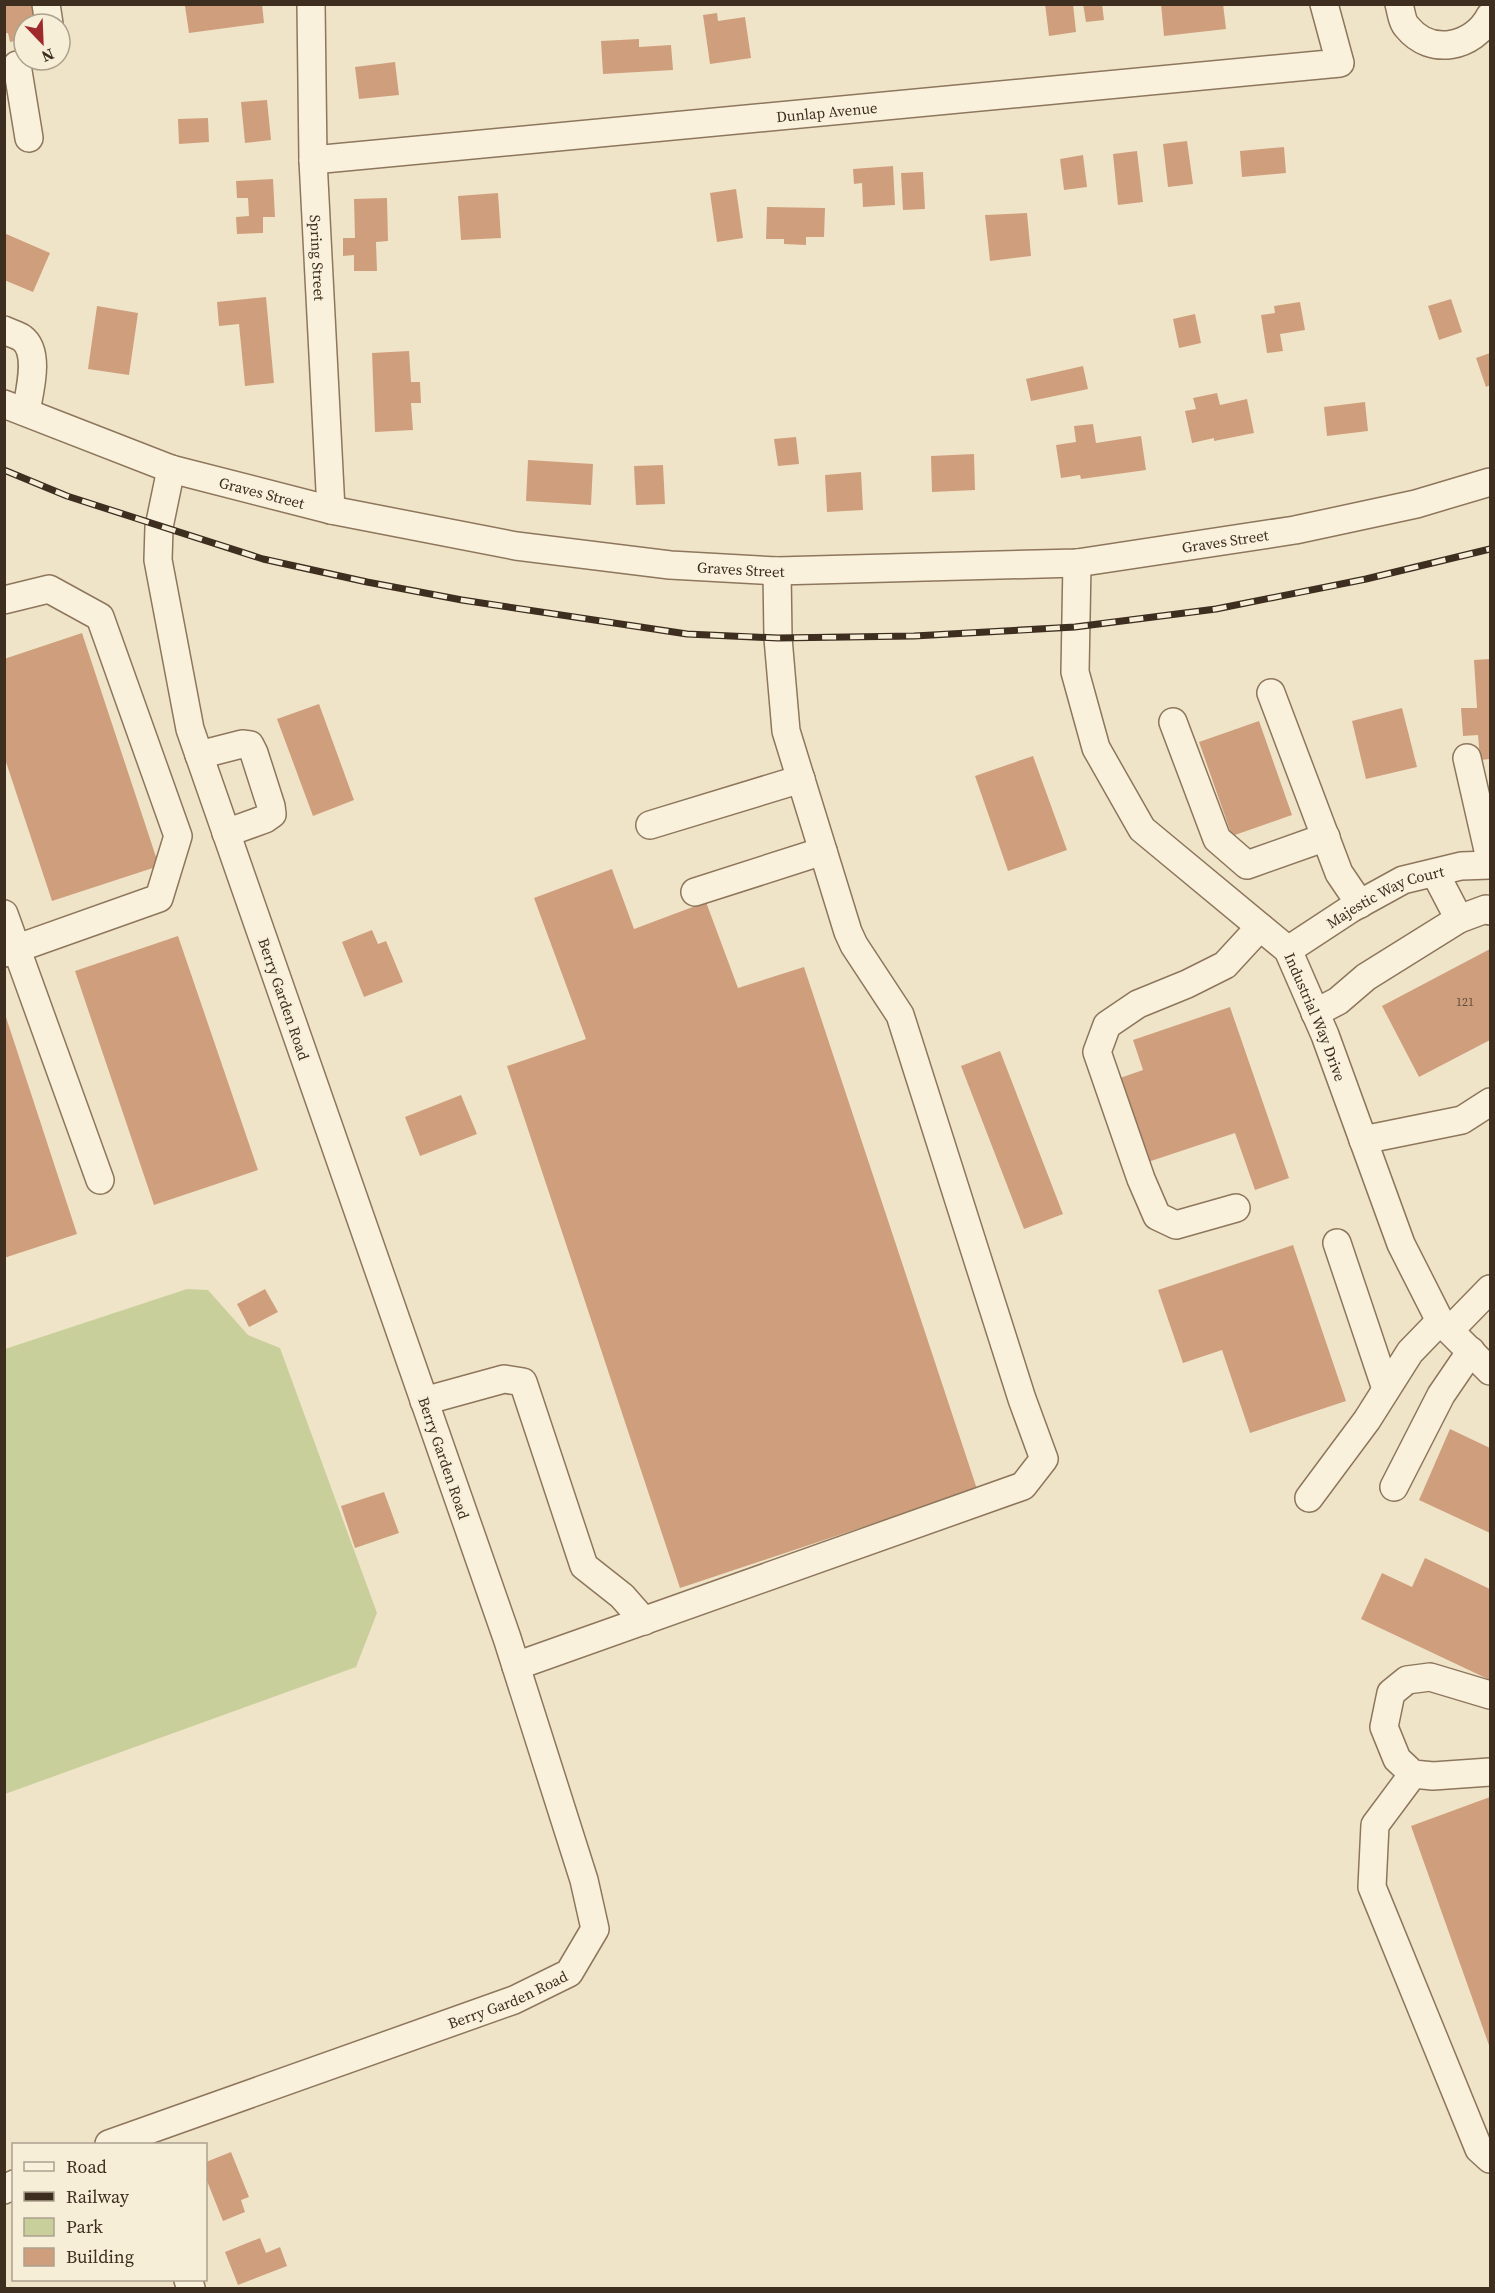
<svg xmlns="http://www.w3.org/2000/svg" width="1495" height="2293" font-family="'Source Serif 4',serif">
  <rect width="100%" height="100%" fill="#f0e4c8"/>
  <path fill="#c9cf9b" d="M187 1289 208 1290 248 1335 280 1348 377 1613 356 1667 5 1794V1349Z"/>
  <g fill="#cf9f7d">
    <path d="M4 4H34L38 24H24V39L10 42 8 33 4 34Z"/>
    <path d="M198 4H262L264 23 189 33 185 6Z"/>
    <path d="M1045 4H1073L1076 32 1049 36Z"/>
    <path d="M1083 4H1102L1104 20 1086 22Z"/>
    <path d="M1161 4H1223L1226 29 1164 36Z"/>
    <path d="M717 13 718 21 745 17 751 58 710 64 703 15Z"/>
    <path d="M639 39V47L671 45 673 70 603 74 601 41Z"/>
    <path d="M395 62 399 95 359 99 355 67Z"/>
    <path d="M267 100 271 140 245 143 241 102Z"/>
    <path d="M208 118 209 142 179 144 178 119Z"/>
    <path d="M1187 141 1193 184 1168 187 1163 144Z"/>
    <path d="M1284 147 1286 173 1242 177 1240 151Z"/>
    <path d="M1137 151 1143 202 1118 205 1113 154Z"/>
    <path d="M1083 155 1087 187 1064 190 1060 159Z"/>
    <path d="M893 166 895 205 863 207 862 183 854 184 853 169Z"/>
    <path d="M923 172 925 209 903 210 901 173Z"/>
    <path d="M273 179 275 217H263V233L237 234 236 217 249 216 248 198H237L236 181Z"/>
    <path d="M736 189 743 238 717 242 710 193Z"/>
    <path d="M498 193 501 238 461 240 458 196Z"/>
    <path d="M387 198 388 241 376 242 377 271H354V255L343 256V238H355L354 199Z"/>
    <path d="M767 207 825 208 824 237H806V245L784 244V239H766Z"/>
    <path d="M1027 213 1031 256 990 261 985 215Z"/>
    <path d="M4 233 50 253 33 292 4 280Z"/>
    <path d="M266 297 274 383 245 386 239 324 219 326 217 302Z"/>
    <path d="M1451 299 1462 332 1439 340 1428 306Z"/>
    <path d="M1300 302 1305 330 1280 334 1283 351 1267 353 1261 315 1275 313 1274 306Z"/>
    <path d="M97 306 138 313 129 375 88 369Z"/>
    <path d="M1195 314 1201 343 1179 348 1173 319Z"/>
    <path d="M409 351 411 382H420L421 403H411L413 430 375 432 372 353Z"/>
    <path d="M1490 353V385L1486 387 1476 358Z"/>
    <path d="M1083 366 1088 389 1031 401 1026 379Z"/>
    <path d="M1217 393 1220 405 1247 399 1254 433 1214 441V438L1192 443 1185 411 1196 409 1193 398Z"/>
    <path d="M1365 402 1368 431 1327 436 1324 407Z"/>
    <path d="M1093 424 1096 443 1141 436 1146 470 1081 479 1080 475 1061 478 1056 445 1076 442 1074 426Z"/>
    <path d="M796 437 799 464 778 466 774 439Z"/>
    <path d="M974 454 975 490 932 492 931 456Z"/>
    <path d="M528 460 593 464 591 505 526 501Z"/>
    <path d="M663 465 665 504 636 505 634 466Z"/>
    <path d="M861 472 863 510 827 512 825 475Z"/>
    <path d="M82 633 159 866 52 901 4 756V659Z"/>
    <path d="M1490 659V759L1480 760 1478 735 1463 736 1461 708H1477L1474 660Z"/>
    <path d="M319 704 354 800 313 816 277 719Z"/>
    <path d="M1402 708 1417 767 1366 779 1352 721Z"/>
    <path d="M1259 721 1292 815 1232 836 1199 742Z"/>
    <path d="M1033 756 1067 850 1008 871 975 776Z"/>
    <path d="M612 869 634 929 706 902 738 988 804 967 977 1489 680 1588 507 1066 586 1039 534 898Z"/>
    <path d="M372 930 378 944 386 941 403 982 364 997 342 942Z"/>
    <path d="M178 936 258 1170 154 1205 75 971Z"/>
    <path d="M1490 949V1040L1419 1077 1382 1006Z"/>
    <path d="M1230 1007 1289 1178 1255 1190 1235 1133 1145 1163 1117 1079 1143 1070 1133 1040Z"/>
    <path d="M4 1011 77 1234 4 1258Z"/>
    <path d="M1000 1051 1063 1214 1024 1229 961 1066Z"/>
    <path d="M461 1095 477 1134 420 1156 405 1117Z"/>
    <path d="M1293 1245 1346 1401 1250 1433 1222 1350 1183 1363 1158 1290Z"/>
    <path d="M265 1289 278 1312 249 1327 237 1304Z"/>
    <path d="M1450 1429 1490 1448V1533L1419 1500Z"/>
    <path d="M384 1492 399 1533 355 1548 341 1506Z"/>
    <path d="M1425 1558 1490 1589V1680L1361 1619 1382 1573 1412 1587Z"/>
    <path d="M1490 1797V2048L1411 1826Z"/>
    <path d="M231 2152 249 2197 241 2200 245 2212 223 2221 207 2181 206 2182V2162Z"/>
    <path d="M260 2238 266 2253 280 2247 287 2266 238 2285 225 2252Z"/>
  </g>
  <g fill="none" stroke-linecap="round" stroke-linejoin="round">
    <defs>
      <g id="minor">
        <path d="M46 4 49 24"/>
        <path id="s1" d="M311 4 313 160 331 510"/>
        <path d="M1399 4C1401 11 1402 22 1407 27 1431 57 1474 47 1490 16"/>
        <path d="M17 65 29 138"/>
        <path id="s2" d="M313 160 1340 63 1324 4"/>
        <path d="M4 330C10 333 17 335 22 338 41 352 29 393 26 412"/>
        <path id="s3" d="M4 404 171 469 331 510 516 546 670 565 777 571 1077 563 1295 530 1416 504 1490 482"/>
        <path id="s4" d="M1077 563 1075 672 1096 748 1142 829 1288 950 1325 1035 1401 1244 1440 1321 1490 1371"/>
        <path d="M4 600 49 589 100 617 178 836 159 898 4 953"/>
        <path d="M1271 693 1339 873 1360 904"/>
        <path d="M1173 722 1217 839 1247 865 1326 837"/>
        <path d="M199 755 242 744 250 745 254 753 271 806 272 814 265 819 226 833"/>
        <path d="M1467 758 1490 859"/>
        <path d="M650 825 801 779"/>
        <path d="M695 892 823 851"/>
        <path d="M4 914 100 1180"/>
        <path d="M1459 919 1486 909 1490 911"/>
        <path id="s5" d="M1288 950 1352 908 1403 880 1461 866 1490 865"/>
        <path d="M1315 1013 1338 1001 1366 977 1459 919 1435 873"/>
        <path d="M1363 1140 1462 1120 1490 1102"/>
        <path d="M1236 1208 1176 1225 1157 1216 1141 1179 1097 1052 1107 1025 1138 1004 1187 984 1225 965 1260 927"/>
        <path d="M1337 1243 1386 1389"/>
        <path d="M1450 1330 1490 1289"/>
        <path d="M424 1401 504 1379 523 1382 584 1566 622 1596 644 1621"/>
        <path d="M1394 1487 1441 1395 1471 1351"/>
        <path d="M1309 1498 1367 1420 1410 1352 1440 1321"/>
        <path d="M516 1666 1023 1486 1044 1459 1022 1399 900 1015 854 945 848 932 786 731 778 638 777 571"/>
        <path d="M1490 1695 1430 1677 1407 1680 1391 1693 1384 1727 1397 1759 1413 1774 1433 1776 1490 1772"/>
        <path d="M1413 1774 1375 1825 1372 1887 1479 2149 1490 2159"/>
        <path id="s6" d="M109 2144 514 2000 569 1973 595 1929 584 1880 507 1638 190 729 158 560 159 527 171 469"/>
        <path d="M4 2190 14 2184"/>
        <path d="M188 2280 191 2288"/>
      </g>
    </defs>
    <use href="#minor" stroke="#8d765c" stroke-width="30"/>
    <use href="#minor" stroke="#faf1dc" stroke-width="27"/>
    <defs>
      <path id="rail" d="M4 470 67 496 263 559 367 582 462 600 687 634 778 638 914 636 1075 627 1216 609 1366 579 1490 549"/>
    </defs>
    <use href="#rail" stroke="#3d2e20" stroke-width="7"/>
    <use href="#rail" stroke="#f7eed8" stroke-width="4.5" stroke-dasharray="14" stroke-linecap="butt"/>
  </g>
  <g text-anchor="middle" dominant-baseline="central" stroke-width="4.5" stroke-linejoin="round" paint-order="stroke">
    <g font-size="12" fill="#624a37">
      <text x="1465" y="1002">121</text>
    </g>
    <g font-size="15" fill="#3d2e20" stroke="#f7eed8">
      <text stroke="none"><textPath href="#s2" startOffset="516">Dunlap Avenue</textPath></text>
      <text stroke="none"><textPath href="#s1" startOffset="254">Spring Street</textPath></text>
      <text stroke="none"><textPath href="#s3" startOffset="273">Graves Street</textPath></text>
      <text stroke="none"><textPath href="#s3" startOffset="1245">Graves Street</textPath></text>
      <text stroke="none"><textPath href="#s3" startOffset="759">Graves Street</textPath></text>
      <text stroke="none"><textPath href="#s5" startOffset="112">Majestic Way Court</textPath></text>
      <text transform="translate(284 999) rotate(71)">Berry Garden Road</text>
      <text stroke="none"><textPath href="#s4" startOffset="543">Industrial Way Drive</textPath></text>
      <text transform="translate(444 1458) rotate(71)">Berry Garden Road</text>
      <text stroke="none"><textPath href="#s6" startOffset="424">Berry Garden Road</textPath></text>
    </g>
  </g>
  <rect width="1495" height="2293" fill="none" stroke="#3d2e20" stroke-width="12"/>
  <rect x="12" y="2143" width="195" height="138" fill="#f7eed8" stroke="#ada18e" stroke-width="1.5"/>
  <rect x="24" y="2162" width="30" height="9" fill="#faf1dc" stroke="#ada18e" stroke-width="1.5"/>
  <text x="66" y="2173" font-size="18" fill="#3d2e20">Road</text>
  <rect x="24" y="2192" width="30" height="9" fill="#3d2e20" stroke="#ada18e" stroke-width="1.5"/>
  <text x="66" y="2203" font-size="18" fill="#3d2e20">Railway</text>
  <rect x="24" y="2218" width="30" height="18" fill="#c9cf9b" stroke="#ada18e" stroke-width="1.5"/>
  <text x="66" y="2233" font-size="18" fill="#3d2e20">Park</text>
  <rect x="24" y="2248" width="30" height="18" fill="#cf9f7d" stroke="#ada18e" stroke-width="1.5"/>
  <text x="66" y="2263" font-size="18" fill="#3d2e20">Building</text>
  <g transform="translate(42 42) rotate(157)"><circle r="28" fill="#f7eed8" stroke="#ada18e" stroke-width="1.5"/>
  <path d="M0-4.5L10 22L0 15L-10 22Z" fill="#9e2a2b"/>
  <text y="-9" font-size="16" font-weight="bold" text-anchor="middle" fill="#3d2e20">N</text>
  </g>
</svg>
